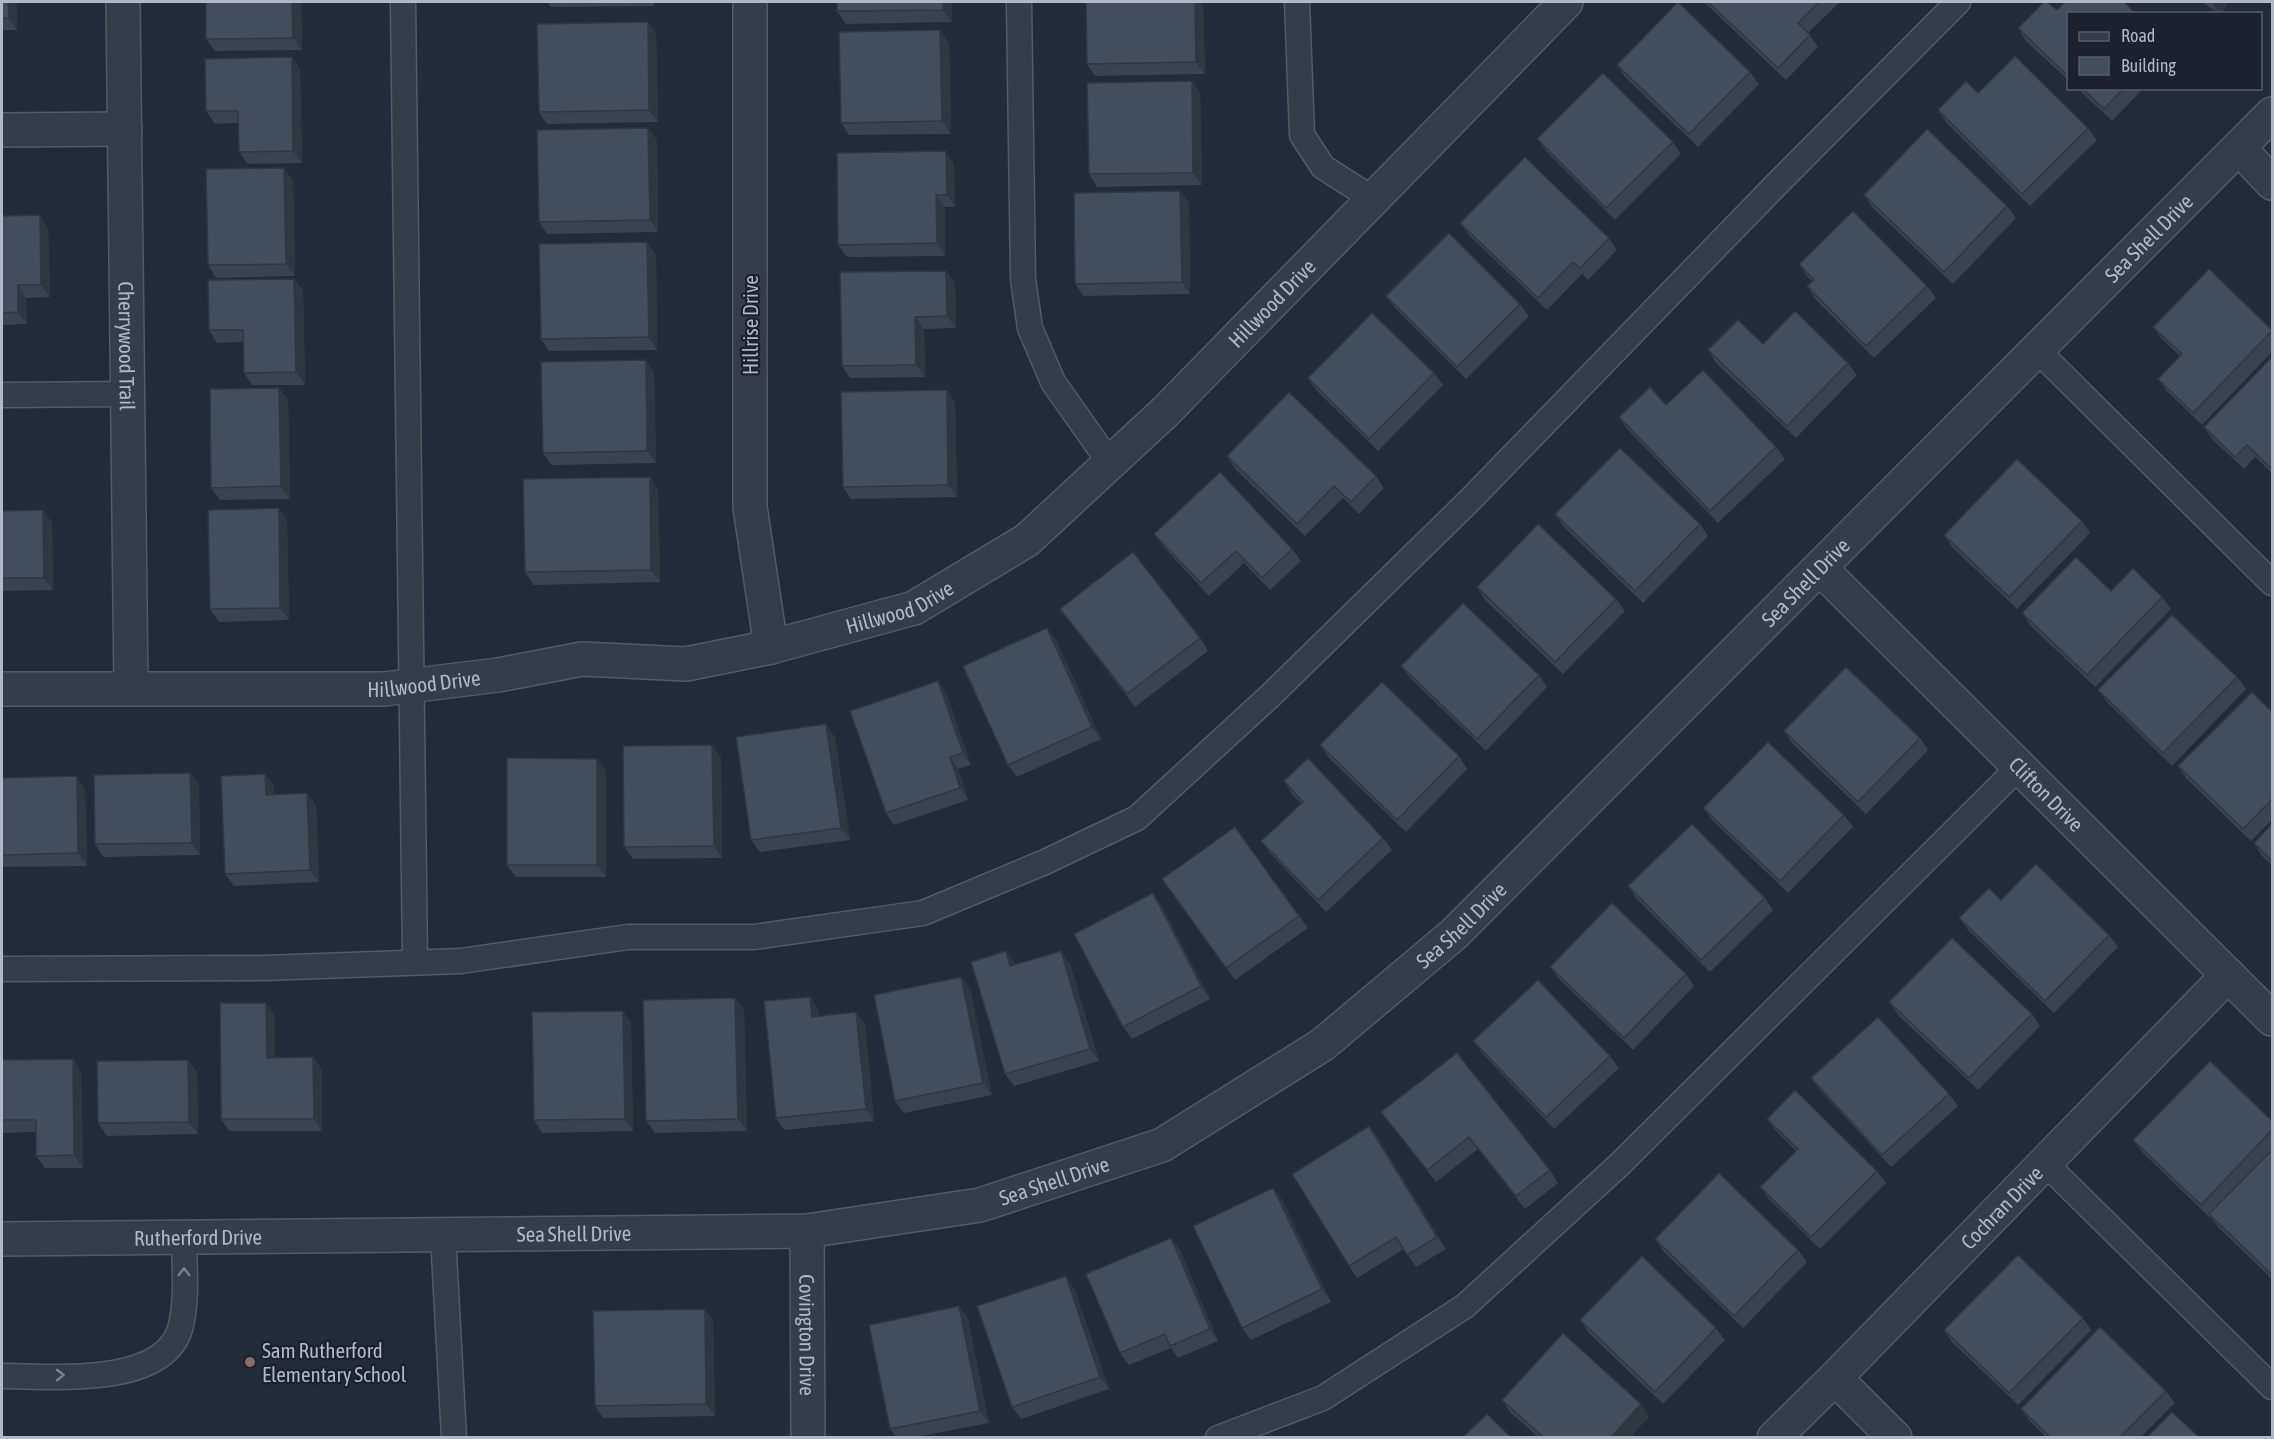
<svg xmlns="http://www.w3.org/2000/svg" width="2274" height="1439" font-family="'Asap Condensed',sans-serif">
  <rect width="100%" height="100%" fill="#222b38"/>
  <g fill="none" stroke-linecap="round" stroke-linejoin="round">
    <defs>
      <g id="service">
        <path d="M403 2 415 962"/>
        <path d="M1019 2 1023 279 1030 328 1053 382 1110 463"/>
        <path d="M1297 2 1302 135 1323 167 1373 199"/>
        <path d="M2037 350 2272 583"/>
        <path d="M2 395 128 394"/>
        <path d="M2 969 264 968 461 961 628 937H754L923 913 1045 862 1137 818 1271 695 1470 500 1772 189 1958 2"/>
        <path d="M2045 1163 2272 1387"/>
        <path d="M443 1235 454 1438"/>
        <path d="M2 1376C50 1376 162 1388 180 1329 188 1300 184 1266 184 1237"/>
        <path d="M1218 1438 1323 1398 1465 1306 1620 1164 2019 767"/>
      </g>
      <g id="minor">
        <path id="s1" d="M123 2 131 688"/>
        <path d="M750 2V507L771 647"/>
        <path d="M2 130 125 129"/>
        <path d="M2239 148 2272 183"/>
        <path id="s2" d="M1820 568 2272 1019"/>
        <path id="s3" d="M2 689H384L498 675 582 659 686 664 771 647 914 608 1027 540 1165 412 1566 2"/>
        <path id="s4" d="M807 1231 808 1438"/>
        <path id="s5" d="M2 1239 807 1231 980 1205 1162 1145 1322 1045 1454 934 2272 114"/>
        <path d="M1835 1378 1895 1438"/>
        <path id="s6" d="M1774 1438 1835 1378 2228 975"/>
      </g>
    </defs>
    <use href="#service" stroke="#535b66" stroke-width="27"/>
    <use href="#minor" stroke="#535b66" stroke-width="36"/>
    <use href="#service" stroke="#353d48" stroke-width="24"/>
    <use href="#minor" stroke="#353d48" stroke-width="33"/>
  </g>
  <g fill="#3a434f">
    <path d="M2 2 17 30H2Z"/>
    <path d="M301 2 302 50 215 51 206 39Z"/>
    <path d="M547 2H654V6L551 7Z"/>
    <path d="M952 2V22L846 24 837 11Z"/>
    <path d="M1086 2H1203L1205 74 1095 76 1087 64Z"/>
    <path d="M1704 2H1840L1808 33 1818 47 1786 80Z"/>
    <path d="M2201 2H2229L2222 14H2220Z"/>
    <path d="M2057 10 2068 14V80L2026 41 2018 28Z"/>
    <path d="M648 22 656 34 658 122 547 124 539 112Z"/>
    <path d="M949 43 951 134 849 135 841 123Z"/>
    <path d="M292 57 300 69 302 163 248 164 239 152 238 123 215 124 206 111Z"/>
    <path d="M1617 65 1750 72 1759 84 1698 147 1625 77Z"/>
    <path d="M1192 81 1200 93 1202 185 1097 187 1089 174Z"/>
    <path d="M2077 88H2144L2112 121Z"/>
    <path d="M1978 93 2088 128 2097 140 2030 206 1946 122 1938 110Z"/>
    <path d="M1537 139 1673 142 1681 154 1615 220 1546 151Z"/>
    <path d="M657 140 658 232 547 234 539 222Z"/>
    <path d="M954 164 955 207H945V256L847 257 838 245Z"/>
    <path d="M293 180 295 276 216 278 208 265Z"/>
    <path d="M1180 191 1189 203 1190 294 1084 296 1075 284Z"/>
    <path d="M1864 195 2007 206 2016 218 1953 284 1872 207Z"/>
    <path d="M2 216 48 228 50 297 26 298 27 324 2 325Z"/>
    <path d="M1460 223 1609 238 1617 250 1588 280 1582 274 1547 310 1469 235Z"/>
    <path d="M656 255 657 350 549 351 541 339Z"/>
    <path d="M1799 264 1927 286 1936 298 1874 358 1815 299 1807 286 1812 281 1807 276Z"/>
    <path d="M946 271 955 283 956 328 924 329 925 377 850 378 842 366Z"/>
    <path d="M294 279 303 291 305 385H252L244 373 243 342 217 343 209 330Z"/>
    <path d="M1386 296 1520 304 1529 316 1466 379 1395 308Z"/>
    <path d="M2153 327 2272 330V352L2202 425 2167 391 2158 379 2180 356 2162 339Z"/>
    <path d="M1763 344 1848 363 1857 375 1796 438 1716 363 1708 350Z"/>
    <path d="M2272 357V473L2255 457 2244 469 2213 440 2204 427Z"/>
    <path d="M654 372 656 463 551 465 543 453Z"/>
    <path d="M1434 373 1443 385 1378 451 1316 390 1308 378Z"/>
    <path d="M279 388 288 400 290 499 220 500 211 488Z"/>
    <path d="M955 402 957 497 851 499 843 487Z"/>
    <path d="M1666 405 1776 447 1785 459 1718 523 1627 429 1619 417Z"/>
    <path d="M1227 456 1376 476 1384 488 1359 514 1343 498 1305 536 1235 469Z"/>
    <path d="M650 477 658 489 660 582 534 585 525 572Z"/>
    <path d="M279 508 287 521 289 620 219 622 210 609Z"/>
    <path d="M2 511 52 522 53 590 2 591Z"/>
    <path d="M1555 514 1700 524 1708 536 1643 603 1564 527Z"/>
    <path d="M2082 521 2090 533 2017 609 1952 547 1944 535Z"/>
    <path d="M1154 534 1292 549 1301 561 1270 590 1244 563 1209 596 1163 546Z"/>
    <path d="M1477 587 1616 599 1625 611 1563 674 1485 600Z"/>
    <path d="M2162 597 2171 609 2095 687 2030 625 2022 613Z"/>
    <path d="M1060 609 1200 638 1208 651 1135 707Z"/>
    <path d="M1047 628 1056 640 1101 739 1017 777 1008 765Z"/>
    <path d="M1401 666 1539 675 1547 687 1486 751 1410 678Z"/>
    <path d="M2237 677 2246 689 2172 766 2107 702 2098 690Z"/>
    <path d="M946 693 971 765 958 769 968 800 894 825 886 813Z"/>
    <path d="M2272 712V820L2251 841 2186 778 2178 766Z"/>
    <path d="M1784 731 1920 738 1928 750 1866 814 1792 743Z"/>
    <path d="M835 737 850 840 760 852 751 840Z"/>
    <path d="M1320 745 1459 756 1467 769 1406 832 1329 758Z"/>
    <path d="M721 757 722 858 633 859 624 847Z"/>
    <path d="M606 771V877H516L507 865Z"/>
    <path d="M190 773 199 785 200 855 103 857 95 844Z"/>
    <path d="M265 774 274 786V795L307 793 316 805 319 882 234 886 225 874Z"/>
    <path d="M2 778 85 789 87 866 2 867Z"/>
    <path d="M1284 781 1383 838 1392 850 1326 912 1270 853 1261 841 1301 803 1292 794Z"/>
    <path d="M1703 808 1844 815 1853 827 1788 893 1712 820Z"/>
    <path d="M2272 824V865L2262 856 2254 843Z"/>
    <path d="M1235 827 1308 928 1235 980 1162 879Z"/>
    <path d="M1628 886 1765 898 1773 910 1710 972 1636 898Z"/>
    <path d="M1153 893 1161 905 1210 999 1132 1039 1123 1027Z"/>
    <path d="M2001 900 2109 935 2118 947 2054 1013 1968 930 1959 918Z"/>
    <path d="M1015 963V965L1070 964 1099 1061 1014 1086 1005 1074Z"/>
    <path d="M1550 967 1686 974 1694 986 1633 1050 1559 979Z"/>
    <path d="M961 977 970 989 992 1095 904 1113 895 1101Z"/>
    <path d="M810 997 818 1009 819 1016 865 1024 874 1121 784 1130 776 1118Z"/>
    <path d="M735 998 744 1010 747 1131 655 1133 646 1121Z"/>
    <path d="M1889 1002 2032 1014 2040 1026 1978 1090 1898 1015Z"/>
    <path d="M275 1015V1058L313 1057 322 1070V1131H229L221 1119Z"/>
    <path d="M631 1023 633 1131 542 1133 534 1120Z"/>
    <path d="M1473 1041 1610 1056 1619 1068 1554 1129 1482 1053Z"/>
    <path d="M1457 1053 1550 1170 1558 1183 1525 1209 1478 1149 1436 1182 1390 1124 1381 1112Z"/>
    <path d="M2 1060 81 1071 83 1168H45L36 1156V1132L2 1133Z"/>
    <path d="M197 1072 198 1134 107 1136 98 1123Z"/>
    <path d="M1811 1078 1949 1094 1958 1106 1891 1167 1820 1090Z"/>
    <path d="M1767 1119 1877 1171 1886 1183 1820 1249 1769 1199 1760 1187 1796 1151 1776 1131Z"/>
    <path d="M2272 1121V1279L2218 1227 2210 1216 2209 1217 2142 1152 2133 1140Z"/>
    <path d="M1369 1126 1378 1138 1446 1249 1416 1267 1404 1249 1357 1278 1349 1266Z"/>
    <path d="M1273 1188 1282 1200 1331 1302 1251 1340 1242 1328Z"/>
    <path d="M1171 1238 1180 1250 1218 1341 1178 1358 1171 1348 1129 1365 1120 1353Z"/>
    <path d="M1655 1239 1798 1250 1807 1262 1743 1328 1664 1252Z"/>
    <path d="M1074 1288 1109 1389 1021 1419 1012 1407Z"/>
    <path d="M959 1306 968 1319 989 1423 916 1437H896L890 1429Z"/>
    <path d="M705 1309 713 1321 715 1416 603 1418 595 1406Z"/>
    <path d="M2083 1318 2091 1330 2018 1405 1952 1342 1944 1330Z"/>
    <path d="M1580 1320 1716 1328 1725 1340 1663 1404 1589 1333Z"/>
    <path d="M2166 1391 2175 1403 2141 1437H2046L2030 1421 2021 1409Z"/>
    <path d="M1502 1400 1649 1417 1630 1437H1538L1510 1412Z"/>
  </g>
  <g fill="#2f3740">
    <path d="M8 2H17V30L9 18Z"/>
    <path d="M292 2H301L302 50 293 38Z"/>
    <path d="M943 2H952V22L943 10Z"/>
    <path d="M1195 2H1203L1205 74 1196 62Z"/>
    <path d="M2212 2H2229L2222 14H2220Z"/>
    <path d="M648 22 656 34 658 122 649 110Z"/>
    <path d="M940 30 949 43 951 134 942 121Z"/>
    <path d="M292 57 300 69 302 163 293 151Z"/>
    <path d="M1192 81 1200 93 1202 185 1193 173Z"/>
    <path d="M648 128 657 140 658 232 650 220Z"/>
    <path d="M946 151 954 164 955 207 947 195Z"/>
    <path d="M284 168 293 180 295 276 286 264Z"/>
    <path d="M1180 191 1189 203 1190 294 1182 282Z"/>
    <path d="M936 195 945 207V256L937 243Z"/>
    <path d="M40 215 48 228 50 297 41 285Z"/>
    <path d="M647 242 656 255 657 350 649 337Z"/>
    <path d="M946 271 955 283 956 328 947 316Z"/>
    <path d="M294 279 303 291 305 385 296 372Z"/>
    <path d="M18 285 26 298 27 324 18 312Z"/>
    <path d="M915 317 924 329 925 377 916 365Z"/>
    <path d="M646 360 654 372 656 463 647 451Z"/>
    <path d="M279 388 288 400 290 499 281 486Z"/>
    <path d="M947 390 955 402 957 497 948 485Z"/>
    <path d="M650 477 658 489 660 582 651 570Z"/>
    <path d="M279 508 287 521 289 620 280 608Z"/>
    <path d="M43 510 52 522 53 590 44 578Z"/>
    <path d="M1047 628 1056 640 1101 739 1092 727Z"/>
    <path d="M938 681 946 693 971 765 963 753Z"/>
    <path d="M826 724 835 737 850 840 841 828Z"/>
    <path d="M712 745 721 757 722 858 714 846Z"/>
    <path d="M950 757 958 769 968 800 960 788Z"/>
    <path d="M597 759 606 771V877L597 865Z"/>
    <path d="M190 773 199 785 200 855 192 843Z"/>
    <path d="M265 774 274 786 275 807 266 795Z"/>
    <path d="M77 776 85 789 87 866 78 853Z"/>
    <path d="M307 793 316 805 319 882 310 870Z"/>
    <path d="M1153 893 1161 905 1210 999 1201 986Z"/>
    <path d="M1006 951 1015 963 1019 978 1010 966Z"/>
    <path d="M1061 951 1070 964 1099 1061 1090 1049Z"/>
    <path d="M961 977 970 989 992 1095 983 1083Z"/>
    <path d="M810 997 818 1009 820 1029 812 1017Z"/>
    <path d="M735 998 744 1010 747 1131 738 1119Z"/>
    <path d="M266 1003 275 1015V1070L267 1058Z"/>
    <path d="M623 1011 631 1023 633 1131 625 1119Z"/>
    <path d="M856 1012 865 1024 874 1121 866 1109Z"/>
    <path d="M313 1057 322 1070V1131L314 1119Z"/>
    <path d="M73 1059 81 1071 83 1168 74 1155Z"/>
    <path d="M188 1060 197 1072 198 1134 189 1122Z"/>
    <path d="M1369 1126 1378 1138 1446 1249 1437 1237Z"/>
    <path d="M1273 1188 1282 1200 1331 1302 1322 1289Z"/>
    <path d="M1171 1238 1180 1250 1218 1341 1210 1329Z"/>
    <path d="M1066 1276 1074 1288 1109 1389 1100 1377Z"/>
    <path d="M959 1306 968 1319 989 1423 980 1411Z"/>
    <path d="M705 1309 713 1321 715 1416 706 1404Z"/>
    <path d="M1641 1404 1649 1417 1630 1437H1611Z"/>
  </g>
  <g fill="#434e5c" stroke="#2f3740" stroke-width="1.5">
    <path d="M2 2H8L9 18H2Z"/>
    <path d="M206 2H292L293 38 206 39Z"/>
    <path d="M837 2H943V10L837 11Z"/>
    <path d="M1086 2H1195L1196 62 1087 64Z"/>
    <path d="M1678 2 1750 72 1689 134 1617 65Z"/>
    <path d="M1708 2H1819L1798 23 1810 35 1778 68Z"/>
    <path d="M2044 2H2047L2057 10 2065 2H2124L2136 14H2068V76L2018 28Z"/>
    <path d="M648 22 649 110 539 112 537 24Z"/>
    <path d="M940 30 942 121 841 123 839 32Z"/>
    <path d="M2015 56 2088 128 2022 194 1938 110 1966 81 1978 93Z"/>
    <path d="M292 57 293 151 239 152 238 111H206L205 59Z"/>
    <path d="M1603 73 1673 142 1606 208 1537 139Z"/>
    <path d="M1192 81 1193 173 1089 174 1087 83Z"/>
    <path d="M2082 88H2124L2104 109Z"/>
    <path d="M648 128 650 220 539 222 537 130Z"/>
    <path d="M1927 129 2007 206 1944 272 1864 195Z"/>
    <path d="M946 151 947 195H936L937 243 838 245 837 153Z"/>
    <path d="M1525 157 1609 238 1580 268 1573 262 1538 298 1460 223Z"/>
    <path d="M284 168 286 264 208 265 206 169Z"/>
    <path d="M1180 191 1182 282 1075 284 1074 193Z"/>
    <path d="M1853 211 1927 286 1866 346 1807 286 1814 280 1799 264Z"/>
    <path d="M40 215 41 285H18V312L2 313V216Z"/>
    <path d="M1449 233 1520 304 1457 367 1386 296Z"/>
    <path d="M647 242 649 337 541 339 539 244Z"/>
    <path d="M2209 269 2272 330V331L2193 413 2158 379 2182 354 2153 327Z"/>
    <path d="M946 271 947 316 915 317 916 365 842 366 840 272Z"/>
    <path d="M294 279 296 372 244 373 243 330H209L208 280Z"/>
    <path d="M1795 311 1848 363 1787 426 1708 350 1738 320 1763 344Z"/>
    <path d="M1372 313 1434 373 1369 439 1308 378Z"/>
    <path d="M2272 357V469L2247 445 2235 457 2204 427Z"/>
    <path d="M646 360 647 451 543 453 541 362Z"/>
    <path d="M1703 370 1776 447 1710 511 1619 417 1650 387 1666 405Z"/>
    <path d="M279 388 281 486 211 488 210 389Z"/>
    <path d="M947 390 948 485 843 487 841 392Z"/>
    <path d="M1289 392 1376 476 1351 502 1334 486 1297 524 1227 456Z"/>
    <path d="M1620 448 1700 524 1635 591 1555 514Z"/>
    <path d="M2017 459 2082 521 2009 597 1944 535Z"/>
    <path d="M1220 472 1292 549 1262 578 1236 551 1201 583 1154 534Z"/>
    <path d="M650 477 651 570 525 572 523 479Z"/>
    <path d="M279 508 280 608 210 609 208 510Z"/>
    <path d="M43 510 44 578H2V511Z"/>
    <path d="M1538 524 1616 599 1555 662 1477 587Z"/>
    <path d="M1133 552 1200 638 1127 694 1060 609Z"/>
    <path d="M2076 557 2111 591 2133 568 2162 597 2087 675 2022 613Z"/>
    <path d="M1463 603 1539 675 1477 739 1401 666Z"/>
    <path d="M2172 615 2237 677 2163 753 2098 690Z"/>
    <path d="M1047 628 1092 727 1008 765 963 666Z"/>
    <path d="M1846 667 1920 738 1858 802 1784 731Z"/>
    <path d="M938 681 963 753 950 757 960 788 886 813 850 711Z"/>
    <path d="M1382 682 1459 756 1397 820 1320 745Z"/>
    <path d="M2252 692 2272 712V799L2243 829 2178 766Z"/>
    <path d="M826 724 841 828 751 840 736 737Z"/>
    <path d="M1768 742 1844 815 1780 881 1703 808Z"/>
    <path d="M712 745 714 846 624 847 623 746Z"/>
    <path d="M507 758 597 759V865H507Z"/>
    <path d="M1308 758 1383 838 1318 900 1261 841 1303 802 1284 781Z"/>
    <path d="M190 773 192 843 95 844 94 775Z"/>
    <path d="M265 774 266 795 307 793 310 870 225 874 221 776Z"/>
    <path d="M77 776 78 853 2 855V778Z"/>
    <path d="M1692 824 1765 898 1701 960 1628 886Z"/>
    <path d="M2272 824V861L2254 843Z"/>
    <path d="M1235 827 1299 916 1226 968 1162 879Z"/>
    <path d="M2036 864 2109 935 2045 1001 1959 918 1989 888 2001 900Z"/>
    <path d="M1153 893 1201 986 1123 1027 1074 934Z"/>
    <path d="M1612 903 1686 974 1624 1038 1550 967Z"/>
    <path d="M1952 938 2032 1014 1969 1078 1889 1002Z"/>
    <path d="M1006 951 1010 966 1061 951 1090 1049 1005 1074 971 962Z"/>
    <path d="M961 977 983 1083 895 1101 874 995Z"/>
    <path d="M1538 980 1610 1056 1546 1117 1473 1041Z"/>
    <path d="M810 997 812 1017 856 1012 866 1109 776 1118 764 1001Z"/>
    <path d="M735 998 738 1119 646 1121 643 1000Z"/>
    <path d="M220 1003H266L267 1058 313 1057 314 1119H221Z"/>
    <path d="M623 1011 625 1119 534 1120 532 1012Z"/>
    <path d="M1878 1017 1949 1094 1882 1155 1811 1078Z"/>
    <path d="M1457 1053 1550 1170 1516 1196 1469 1137 1427 1170 1381 1112Z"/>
    <path d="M73 1059 74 1155 36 1156V1120H2V1060Z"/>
    <path d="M188 1060 189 1122 98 1123 97 1061Z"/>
    <path d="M2210 1061 2272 1121V1130L2201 1205 2133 1140Z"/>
    <path d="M1795 1090 1877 1171 1811 1237 1760 1187 1798 1149 1767 1119Z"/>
    <path d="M1369 1126 1437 1237 1407 1255 1396 1237 1349 1266 1292 1174Z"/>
    <path d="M2272 1150V1275L2209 1214Z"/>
    <path d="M1719 1173 1798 1250 1734 1316 1655 1239Z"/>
    <path d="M1273 1188 1322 1289 1242 1328 1193 1226Z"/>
    <path d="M1171 1238 1210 1329 1170 1346 1165 1334 1120 1353 1086 1274Z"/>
    <path d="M2018 1255 2083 1318 2009 1393 1944 1330Z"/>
    <path d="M1642 1256 1716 1328 1655 1392 1580 1320Z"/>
    <path d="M1066 1276 1100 1377 1012 1407 977 1306Z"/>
    <path d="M959 1306 980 1411 890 1429 869 1325Z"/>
    <path d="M705 1309 706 1404 595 1406 593 1311Z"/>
    <path d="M2100 1327 2166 1391 2120 1437H2050L2021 1409Z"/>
    <path d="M1563 1333 1641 1404 1611 1437H1543L1502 1400Z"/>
    <path d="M2172 1412 2199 1437H2147Z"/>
    <path d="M1487 1414 1511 1437H1463Z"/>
  </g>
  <defs><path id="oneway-chevron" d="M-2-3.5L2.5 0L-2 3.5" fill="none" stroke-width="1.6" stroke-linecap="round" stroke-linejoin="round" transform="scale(1.5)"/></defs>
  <g stroke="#79818d">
    <use href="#oneway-chevron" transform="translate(184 1272) rotate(-90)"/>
    <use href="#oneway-chevron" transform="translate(60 1375) rotate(-1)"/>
  </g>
  <circle fill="#8d6e63" stroke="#1b222d" stroke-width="2" cx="250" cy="1362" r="6"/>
  <g text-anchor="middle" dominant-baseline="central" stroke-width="4.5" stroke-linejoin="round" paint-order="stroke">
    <g font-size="21" fill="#b0b8c5" stroke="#1b222d">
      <text stroke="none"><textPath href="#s5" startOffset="2516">Sea Shell Drive</textPath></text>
      <text stroke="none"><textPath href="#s3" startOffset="1394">Hillwood Drive</textPath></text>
      <text transform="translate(750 325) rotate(-90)">Hillrise Drive</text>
      <text stroke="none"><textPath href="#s1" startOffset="344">Cherrywood Trail</textPath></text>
      <text stroke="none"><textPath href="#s5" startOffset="2030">Sea Shell Drive</textPath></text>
      <text stroke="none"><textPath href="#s3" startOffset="908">Hillwood Drive</textPath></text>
      <text stroke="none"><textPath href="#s3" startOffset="422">Hillwood Drive</textPath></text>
      <text stroke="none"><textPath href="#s2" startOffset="320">Clifton Drive</textPath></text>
      <text stroke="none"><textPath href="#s5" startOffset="1544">Sea Shell Drive</textPath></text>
      <text stroke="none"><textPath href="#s5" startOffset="1058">Sea Shell Drive</textPath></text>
      <text stroke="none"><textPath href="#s6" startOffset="324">Cochran Drive</textPath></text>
      <text stroke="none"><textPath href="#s5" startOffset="572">Sea Shell Drive</textPath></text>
      <text stroke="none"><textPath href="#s5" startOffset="196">Rutherford Drive</textPath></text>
      <text stroke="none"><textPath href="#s4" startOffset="104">Covington Drive</textPath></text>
    </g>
    <g font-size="21" fill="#b0b8c5" stroke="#1b222d" text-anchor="start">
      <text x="262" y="1350">Sam Rutherford<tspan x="262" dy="24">Elementary School</tspan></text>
    </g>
  </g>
  <rect width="2274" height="1439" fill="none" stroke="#b0b8c5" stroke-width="6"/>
  <rect x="2067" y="12" width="195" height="78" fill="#1b222d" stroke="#575e6a" stroke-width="1.5"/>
  <rect x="2079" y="32" width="30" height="9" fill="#353d48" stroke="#575e6a" stroke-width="1.5"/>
  <text x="2121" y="42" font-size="18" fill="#b0b8c5">Road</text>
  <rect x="2079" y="57" width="30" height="18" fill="#434e5c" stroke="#575e6a" stroke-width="1.5"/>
  <text x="2121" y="72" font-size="18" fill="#b0b8c5">Building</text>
</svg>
